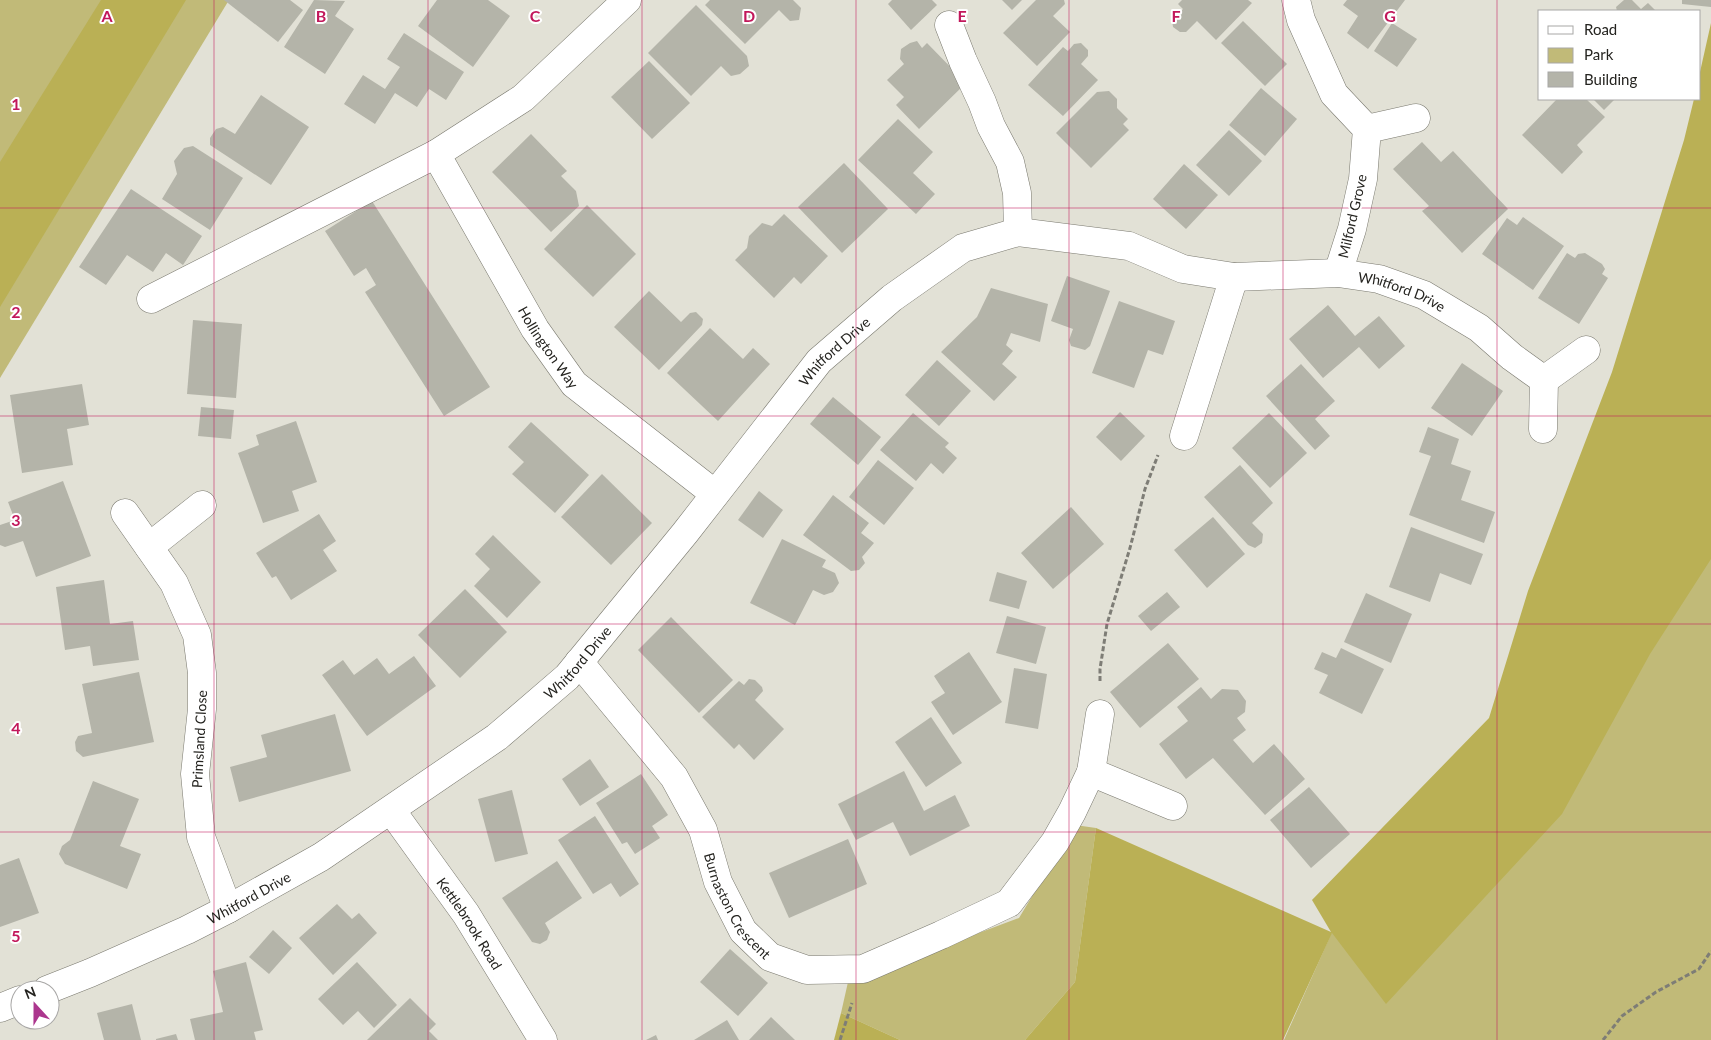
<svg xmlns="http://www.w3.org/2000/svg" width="1711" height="1040" font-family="Lato,sans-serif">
  <rect width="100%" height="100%" fill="#e2e1d6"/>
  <g fill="#c1ba78">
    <path d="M0 0H229L0 378Z"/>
    <path d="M1711 166V1040H1284L1332 932 1527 724Z"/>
    <path d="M1075 825 1096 828 1075 982 1025 1040H900L841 1013 848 982 1019 918Z"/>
  </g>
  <g fill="#bab055">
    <path d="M101 0H186L0 307V162Z"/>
    <path d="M1711 23V559L1650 654 1562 814 1386 1004 1332 933 1283 1040H1025L1075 982 1096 828 1331 932 1312 900 1489 718 1528 591 1612 372 1684 140 1694 99H1700V72Z"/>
    <path d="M841 1013 900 1040H834Z"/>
  </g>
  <g fill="#b4b4a9">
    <path d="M224 0H290L303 10 278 42Z"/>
    <path d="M314 0 345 1 335 16 354 29 325 74 284 47Z"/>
    <path d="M437 0H488L510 16 473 67 418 26Z"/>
    <path d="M710 0H793L801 8 799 20 790 21 779 10 745 44 705 5Z"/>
    <path d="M892 0H932L937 5 911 30 888 4Z"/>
    <path d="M1002 0H1022L1012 10Z"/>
    <path d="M1036 0H1064L1065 4 1053 16 1070 32 1037 66 1003 33Z"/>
    <path d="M1182 0H1248L1252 3 1216 40 1197 21 1186 32H1180L1173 27 1172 20 1183 9 1178 4Z"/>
    <path d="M1347 0H1405L1368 49 1347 33 1358 16 1343 5Z"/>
    <path d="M1624 0H1632L1641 9 1648 3 1656 11H1617L1616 7Z"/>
    <path d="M1682 0H1711V7L1682 4Z"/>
    <path d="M696 5 747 56 749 66 740 74 731 76 721 66 691 96 648 53Z"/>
    <path d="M1243 21 1287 64 1265 86 1221 43Z"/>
    <path d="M1392 23 1417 39 1397 67 1374 51Z"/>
    <path d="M404 33 464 72 446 100 429 89 417 107 395 93 375 124 344 104 363 75 385 89 400 67 387 59Z"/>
    <path d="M917 41 922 48 927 43 966 83 919 129 896 105 904 97 887 80 904 64 900 59 901 49 910 43Z"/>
    <path d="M1081 43 1088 50V56L1081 64 1098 80 1063 116 1028 85 1063 47 1068 51 1074 44Z"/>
    <path d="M649 61 690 103 652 139 611 97Z"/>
    <path d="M1261 88 1297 119 1265 156 1229 125Z"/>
    <path d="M1109 91 1117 99V108L1128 119 1123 124 1129 130 1091 168 1056 133 1097 92Z"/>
    <path d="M261 95 309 127 271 185 210 145V138L216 129 223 127 235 134Z"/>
    <path d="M1557 99H1586L1605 117 1577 145 1583 152 1562 174 1522 135Z"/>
    <path d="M1593 99H1615L1604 110Z"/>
    <path d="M898 119 933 152 913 173 935 194 916 214 858 160Z"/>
    <path d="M1229 130 1262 161 1229 196 1196 165Z"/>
    <path d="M531 134 567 171 561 176 576 191 579 206 551 232 492 172Z"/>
    <path d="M1422 142 1441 162 1453 151 1508 209 1462 253 1422 211 1429 206 1393 169Z"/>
    <path d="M193 146 243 178 210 230 162 199 177 174 174 161 184 148Z"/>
    <path d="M844 163 888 209 842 253 798 207Z"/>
    <path d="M1184 164 1218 195 1186 229 1153 199Z"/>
    <path d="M131 189 202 236 183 265 166 253 153 272 127 255 106 285 79 267Z"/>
    <path d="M372 201 490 387 444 416 365 292 376 285 366 268 354 276 325 231Z"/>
    <path d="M587 205 636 254 593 297 544 249Z"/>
    <path d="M784 214 828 256 801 284 794 277 774 298 735 260 747 248 749 236 762 223 772 226Z"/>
    <path d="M1523 217 1564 246 1533 290 1482 254 1507 218 1517 225Z"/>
    <path d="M1567 253 1575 258 1578 254 1585 253 1602 264 1605 269 1602 274 1608 278 1579 324 1538 298Z"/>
    <path d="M1067 276 1110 291 1090 346 1085 350 1071 346 1069 340 1073 329 1051 321Z"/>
    <path d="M991 288 1048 304 1040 342 1011 333 1006 345 1013 351 1002 364 1017 377 994 401 941 352 977 317Z"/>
    <path d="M649 291 681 322 690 313 696 312 703 319 702 325 659 370 614 327Z"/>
    <path d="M1119 301 1175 321 1163 355 1148 350 1134 388 1092 373Z"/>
    <path d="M1328 305 1355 336 1379 316 1405 346 1379 369 1359 347 1323 378 1289 339Z"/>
    <path d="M193 320 242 324 236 398 187 394Z"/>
    <path d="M710 328 743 359 753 348 770 364 718 421 667 373Z"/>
    <path d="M937 360 971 391 939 426 905 395Z"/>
    <path d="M1462 363 1503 391 1472 436 1431 408Z"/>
    <path d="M1301 364 1335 401 1315 419 1330 436 1315 450 1266 396Z"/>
    <path d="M82 384 89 425 67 429 73 465 22 473 10 395Z"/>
    <path d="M833 397 881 437 858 465 810 424Z"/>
    <path d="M201 407 234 410 231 439 198 436Z"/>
    <path d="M1120 412 1145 436 1121 461 1096 437Z"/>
    <path d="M913 413 949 443 945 447 957 458 943 474 931 463 916 481 880 450Z"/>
    <path d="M1269 413 1307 453 1270 488 1232 448Z"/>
    <path d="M296 421 317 482 292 491 299 511 263 523 238 453 259 445 256 435Z"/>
    <path d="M531 422 589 475 555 513 512 474 524 462 508 447Z"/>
    <path d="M1428 427 1459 439 1451 464 1471 471 1461 500 1495 512 1484 543 1409 515 1431 456 1419 452Z"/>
    <path d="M878 460 914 488 884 525 849 497Z"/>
    <path d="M1240 465 1273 503 1252 523 1263 534 1262 543 1255 548 1248 545 1204 497Z"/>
    <path d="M602 474 652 523 611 565 561 517Z"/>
    <path d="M63 481 91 556 36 577 23 541 5 547 0 545V525L15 520 8 502Z"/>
    <path d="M759 491 783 510 763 538 738 520Z"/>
    <path d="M833 495 869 523 861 533 874 543 862 557 865 563 859 570 851 571 803 535Z"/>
    <path d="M1071 507 1104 544 1053 589 1021 553Z"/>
    <path d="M319 514 336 541 323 550 337 571 291 600 276 576 272 578 256 553Z"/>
    <path d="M1213 517 1245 554 1207 588 1174 550Z"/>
    <path d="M1411 527 1483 554 1471 585 1440 573 1430 602 1389 587Z"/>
    <path d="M493 535 541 582 507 618 474 586 490 569 475 554Z"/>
    <path d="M782 539 826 560 822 567 835 573 839 583 833 592 824 595 813 590 795 625 750 603Z"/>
    <path d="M997 572 1027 581 1019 609 989 601Z"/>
    <path d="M104 580 110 624 133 621 139 660 93 666 90 646 65 650 56 587Z"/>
    <path d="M465 589 507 632 460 678 418 635Z"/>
    <path d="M1167 592 1180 607 1151 631 1138 616Z"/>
    <path d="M1366 593 1412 614 1391 663 1344 642Z"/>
    <path d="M1007 616 1046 627 1036 664 996 653Z"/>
    <path d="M671 617 733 680 699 713 638 650Z"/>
    <path d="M1168 643 1199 679 1140 728 1110 692Z"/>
    <path d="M1341 648 1384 669 1362 714 1319 693 1328 675 1314 669 1322 652 1336 658Z"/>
    <path d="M969 652 1002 702 953 735 931 702 945 693 934 676Z"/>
    <path d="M414 656 436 686 367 736 322 675 343 660 354 675 377 658 389 674Z"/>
    <path d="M1014 668 1047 674 1038 729 1005 723Z"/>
    <path d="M139 672 154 742 83 757 76 751 75 742 78 736 92 733 82 684Z"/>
    <path d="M749 679 755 680 762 687 763 691 755 700 784 729 754 760 739 744 734 749 702 717 739 681 744 685Z"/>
    <path d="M1201 687 1211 699 1222 689 1238 690 1246 701 1245 712 1237 718 1246 730 1233 740 1253 763 1274 744 1305 779 1265 815 1213 758 1186 779 1159 744 1188 721 1177 707Z"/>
    <path d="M335 714 351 771 239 802 230 767 267 757 261 735Z"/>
    <path d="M931 717 962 763 926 787 895 742Z"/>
    <path d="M590 759 609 787 580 806 562 779Z"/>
    <path d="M904 771 924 811 955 795 970 826 910 856 893 822 856 840 838 804Z"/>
    <path d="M641 774 668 815 652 826 660 838 635 854 627 842 622 844 596 803Z"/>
    <path d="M93 781 139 799 120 846 141 854 127 889 65 864 59 854 62 846 70 840Z"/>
    <path d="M1309 787 1350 834 1311 868 1270 820Z"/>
    <path d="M512 790 528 854 495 862 478 799Z"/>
    <path d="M595 816 639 884 620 897 611 883 593 894 558 840Z"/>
    <path d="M848 839 867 884 789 918 769 873Z"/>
    <path d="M19 858 39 913 0 927V865Z"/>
    <path d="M557 861 582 898 545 923 550 932 547 940 540 944 532 942 502 898Z"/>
    <path d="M337 904 352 919 359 913 377 933 333 975 299 938Z"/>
    <path d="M273 930 292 948 269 974 249 957Z"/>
    <path d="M730 949 768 983 738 1016 700 982Z"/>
    <path d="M246 962 263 1030 254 1032 256 1040H195L190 1019 223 1012 213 971Z"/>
    <path d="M357 962 397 1005 374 1028 358 1011 343 1025 318 999Z"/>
    <path d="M410 998 436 1024 429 1031 438 1040H367Z"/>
    <path d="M132 1004 141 1040H104L97 1013Z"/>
    <path d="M771 1017 795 1040H749Z"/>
    <path d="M727 1020 739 1040H694Z"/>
    <path d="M176 1034 178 1040H156V1039Z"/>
    <path d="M656 1035 658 1040H646Z"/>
  </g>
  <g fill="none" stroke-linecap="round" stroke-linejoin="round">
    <defs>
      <g id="minor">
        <path id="s1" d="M627 0 523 98 436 154 535 329 574 384 715 494"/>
        <path d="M1296 0 1301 20 1334 94 1367 129 1363 179 1352 229 1338 273"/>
        <path d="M949 25 963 61 982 102 991 126 1010 162 1017 193 1018 232"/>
        <path d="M1367 129 1416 118"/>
        <path d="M151 299 436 154"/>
        <path d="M1544 380 1586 350"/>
        <path d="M1184 436 1234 277"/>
        <path d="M125 513 174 583 197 635 202 673V709L195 774 201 837 228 909"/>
        <path d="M149 547 202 505"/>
        <path id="s2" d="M579 662 674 777 703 830 718 882 743 931 770 957 807 970 863 969 941 935 1009 903 1055 842 1072 812 1091 772 1173 806"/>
        <path d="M1091 772 1100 714"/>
        <path id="s3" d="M391 810 466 914 543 1040"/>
        <path id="s4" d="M47 990 90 973 187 930 228 909 321 857 497 737 567 677 685 533 819 361 892 298 963 248 1018 232 1129 246 1183 269 1234 277 1338 273 1379 279 1424 295 1479 328 1512 357 1544 380 1543 429"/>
        <path d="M0 1008 20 1000"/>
      </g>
    </defs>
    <use href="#minor" stroke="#7a796f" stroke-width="29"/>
    <g stroke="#7e7d76" stroke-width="3" stroke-dasharray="5 2.5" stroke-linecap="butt">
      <path d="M1100 681V669L1107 624 1130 548 1145 489 1158 455"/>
      <path d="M840 1040 852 1003"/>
      <path d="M1603 1040 1622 1016 1656 992 1699 969 1711 951"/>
    </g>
    <use href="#minor" stroke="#fff" stroke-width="28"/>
  </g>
  <path fill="none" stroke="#c2185b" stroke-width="1" stroke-opacity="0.55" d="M214 0V1040M428 0V1040M642 0V1040M856 0V1040M1069 0V1040M1283 0V1040M1497 0V1040M0 208H1711M0 416H1711M0 624H1711M0 832H1711"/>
  <g text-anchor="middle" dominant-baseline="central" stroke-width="4" stroke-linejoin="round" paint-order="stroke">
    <g font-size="14" fill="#252420" stroke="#fff">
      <text transform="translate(1352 216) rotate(-77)">Milford Grove</text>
      <text stroke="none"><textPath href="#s4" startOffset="1648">Whitford Drive</textPath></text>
      <text stroke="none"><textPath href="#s1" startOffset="470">Hollington Way</textPath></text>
      <text stroke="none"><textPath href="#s4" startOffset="1032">Whitford Drive</textPath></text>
      <text stroke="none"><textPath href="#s4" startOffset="628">Whitford Drive</textPath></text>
      <text transform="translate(199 739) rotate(-87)">Primsland Close</text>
      <text stroke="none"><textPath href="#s4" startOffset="222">Whitford Drive</textPath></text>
      <text stroke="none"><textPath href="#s2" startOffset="294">Burnaston Crescent</textPath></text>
      <text stroke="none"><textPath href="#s3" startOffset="138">Kettlebrook Road</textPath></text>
    </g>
  </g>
  <g font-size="16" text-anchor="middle" font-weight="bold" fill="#c2185b" stroke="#fff" stroke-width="4" stroke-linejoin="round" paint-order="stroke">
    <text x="107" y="22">A</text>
    <text x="321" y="22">B</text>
    <text x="535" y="22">C</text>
    <text x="749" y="22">D</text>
    <text x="962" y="22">E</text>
    <text x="1176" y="22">F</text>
    <text x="1390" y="22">G</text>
    <text x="16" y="110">1</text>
    <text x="16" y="318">2</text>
    <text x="16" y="526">3</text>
    <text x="16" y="734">4</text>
    <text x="16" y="942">5</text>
  </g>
  <rect x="1538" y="10" width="162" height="90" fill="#ffffff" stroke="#a8a7a6"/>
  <rect x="1548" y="26" width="25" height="8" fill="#ffffff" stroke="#a8a7a6"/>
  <text x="1584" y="35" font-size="15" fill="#252420">Road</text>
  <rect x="1548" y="48" width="25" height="15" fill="#c1ba78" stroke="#a8a7a6"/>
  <text x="1584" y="60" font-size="15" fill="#252420">Park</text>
  <rect x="1548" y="72" width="25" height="15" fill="#b4b4a9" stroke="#a8a7a6"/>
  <text x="1584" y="85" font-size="15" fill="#252420">Building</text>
  <g transform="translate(35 1005) rotate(339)"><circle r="24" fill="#ffffff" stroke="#a8a7a6"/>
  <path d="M0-4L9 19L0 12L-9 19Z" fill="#ac368e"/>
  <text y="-8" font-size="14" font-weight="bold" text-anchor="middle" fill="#252420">N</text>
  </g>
</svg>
